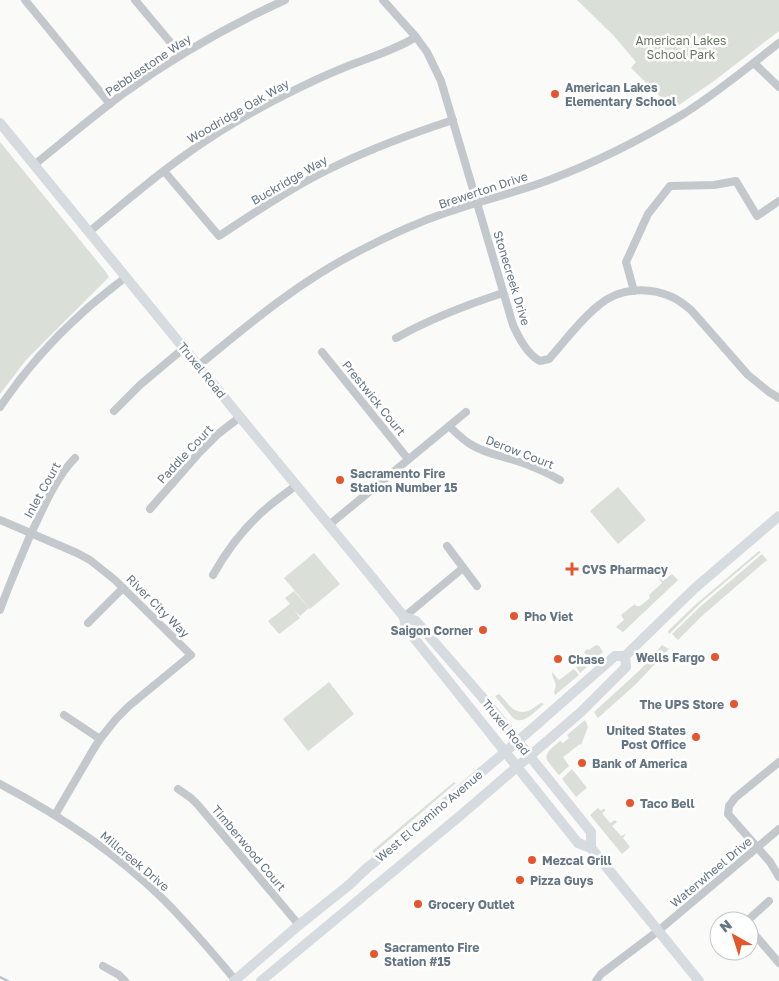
<svg xmlns="http://www.w3.org/2000/svg" width="779" height="981" font-family="'Golos Text',sans-serif">
  <rect width="100%" height="100%" fill="#fafaf8"/>
  <g fill="#dadfd7">
    <path d="M577 0H779V31L714 81 673 109 631 68 636 62 613 35Z"/>
    <path d="M0 142 106 272 109 277 26 360 0 394Z"/>
    <path d="M618 487 646 520 618 544 590 511Z"/>
    <path d="M759 551 761 552 703 601 669 634 668 631 695 605Z"/>
    <path d="M314 553 340 584 310 609 284 578Z"/>
    <path d="M762 554 767 560 703 615 678 640 672 634 701 606Z"/>
    <path d="M672 574 678 580 623 632 616 627 624 620 621 615 635 604 636 606H640L650 598 649 595 662 583 659 579 660 578 663 581Z"/>
    <path d="M294 591 309 608 300 616 294 610 300 618 279 634 268 621 290 604 285 598Z"/>
    <path d="M596 645 599 646 603 652 580 673 576 667 584 659 586 655 584 652 587 649 589 650Z"/>
    <path d="M662 645 669 649 636 684 598 718 594 712 640 670Z"/>
    <path d="M574 669 579 675 555 695 554 692C559 681 552 681 552 672L559 680Z"/>
    <path d="M329 682 354 714 308 751 283 719Z"/>
    <path d="M499 694C507 701 513 716 528 711 533 709 537 705 541 703L544 704C535 711 524 726 513 718L495 696Z"/>
    <path d="M585 720 588 727 581 745 580 744 563 757 569 766 559 775C543 756 541 757 560 741L563 743 569 738 567 735Z"/>
    <path d="M572 769 587 788 576 797 562 779Z"/>
    <path d="M454 782 456 783 374 853 372 851Z"/>
    <path d="M598 808 601 811 603 809H605V811L602 813 610 823 615 820 617 822 612 826 621 836 626 834 623 838 630 847 622 854 590 815Z"/>
  </g>
  <g fill="none" stroke-linecap="round" stroke-linejoin="round">
    <path stroke="#bbc7cb" stroke-width="2.5" d="M0 977 8 981"/>
    <g stroke="#c3c8cc" stroke-width="8">
      <path d="M25 0 110 104"/>
      <path d="M135 0 181 55"/>
      <path d="M383 0 416 37 427 52 441 81 513 325C519 338 527 354 540 361L549 359C565 341 580 320 599 305 619 288 648 286 672 297 679 300 685 305 691 310L748 375 769 392 779 398"/>
      <path d="M754 63 779 87"/>
      <path d="M34 165C64 141 93 116 124 93 174 57 228 26 285 0"/>
      <path d="M164 171 219 236C249 216 279 196 310 179 356 154 404 136 453 120"/>
      <path d="M89 232C119 207 149 181 181 158 211 136 244 116 277 99 302 86 327 74 353 64 375 56 396 49 416 37"/>
      <path d="M634 291 626 262 648 214 670 186 714 185 736 181 757 216 779 201"/>
      <path d="M396 338C430 319 466 305 503 293"/>
      <path d="M322 352 408 459"/>
      <path d="M198 366C251 322 300 281 361 250 388 236 416 223 445 213 479 201 515 193 549 180 597 162 642 139 685 113 718 92 748 67 779 43"/>
      <path d="M0 407C23 373 51 341 81 314 95 301 111 289 126 277"/>
      <path d="M114 411 140 385 184 348"/>
      <path d="M449 426C455 432 462 439 470 444 484 453 501 456 517 461 532 466 546 472 560 480"/>
      <path d="M150 509 198 454 218 434 240 417"/>
      <path d="M0 520 77 553 90 560 115 580 191 655 129 706 116 719 100 739 93 750 55 815"/>
      <path d="M329 525 466 412"/>
      <path d="M447 546 477 586"/>
      <path d="M213 575C227 550 245 526 268 507 277 499 287 493 296 485"/>
      <path d="M0 610C9 585 19 562 29 538 41 513 55 478 75 458"/>
      <path d="M404 617 463 568"/>
      <path d="M88 623 123 588"/>
      <path d="M64 715 100 739"/>
      <path d="M779 762 735 798 729 806 728 814 770 862 779 877"/>
      <path d="M0 784C59 815 114 851 162 898 188 924 212 952 236 981"/>
      <path d="M178 789 191 798 198 805 299 925"/>
      <path d="M747 921 769 901"/>
      <path d="M749 928 779 963"/>
      <path d="M103 966 119 975 125 981"/>
      <path d="M596 981 601 974 658 931 779 829"/>
    </g>
    <g stroke="#d6dbdf" stroke-width="10">
      <path d="M0 123 240 417 371 576 404 617 406 628 578 843 591 848 699 981"/>
      <path d="M404 617 416 621 482 697 591 832V848"/>
      <path d="M234 981 299 925 349 885 368 867 389 851 446 802 518 741 615 656H625L695 588 779 516"/>
      <path d="M261 981 461 815 581 712 626 667 625 656"/>
    </g>
  </g>
  <g fill="#e4572e" stroke="#fff" stroke-width="2">
    <circle cx="555" cy="94" r="5"/>
    <circle cx="340" cy="480" r="5"/>
    <path d="M569.5 561.5h5v5h5v5h-5v5h-5v-5h-5v-5h5z"/>
    <circle cx="514" cy="616" r="5"/>
    <circle cx="483" cy="630" r="5"/>
    <circle cx="715" cy="657" r="5"/>
    <circle cx="558" cy="659" r="5"/>
    <circle cx="734" cy="704" r="5"/>
    <circle cx="696" cy="737" r="5"/>
    <circle cx="582" cy="763" r="5"/>
    <circle cx="630" cy="803" r="5"/>
    <circle cx="532" cy="860" r="5"/>
    <circle cx="520" cy="880" r="5"/>
    <circle cx="418" cy="904" r="5"/>
    <circle cx="374" cy="954" r="5"/>
  </g>
  <g text-anchor="middle" dominant-baseline="central" stroke-width="5" stroke-linejoin="round" paint-order="stroke">
    <g font-size="12" fill="#687a64" stroke="#fff">
      <text x="681" y="40">American Lakes<tspan x="681" dy="14">School Park</tspan></text>
    </g>
    <g font-size="12" fill="#657683" stroke="#fff">
      <text transform="translate(148 65) rotate(-34)">Pebblestone Way</text>
      <text transform="translate(238 111) rotate(-30)">Woodridge Oak Way</text>
      <text transform="translate(289 180) rotate(-30)">Buckridge Way</text>
      <text transform="translate(483 190) rotate(-18)">Brewerton Drive</text>
      <text transform="translate(512 278) rotate(73)">Stonecreek Drive</text>
      <text transform="translate(202 370) rotate(51)">Truxel Road</text>
      <text transform="translate(374 398) rotate(51)">Prestwick Court</text>
      <text transform="translate(520 452) rotate(21)">Derow Court</text>
      <text transform="translate(185 454) rotate(-47)">Paddle Court</text>
      <text transform="translate(42 490) rotate(-61)">Inlet Court</text>
      <text transform="translate(158 606) rotate(45)">River City Way</text>
      <text transform="translate(506 727) rotate(51)">Truxel Road</text>
      <text transform="translate(429 816) rotate(-40)">West El Camino Avenue</text>
      <text transform="translate(249 848) rotate(50)">Timberwood Court</text>
      <text transform="translate(135 861) rotate(40)">Millcreek Drive</text>
      <text transform="translate(711 872) rotate(-40)">Waterwheel Drive</text>
    </g>
    <g font-size="12" font-weight="bold" fill="#657683" stroke="#fff" text-anchor="start">
      <text x="565" y="87">American Lakes<tspan x="565" dy="14">Elementary School</tspan></text>
      <text x="350" y="473">Sacramento Fire<tspan x="350" dy="14">Station Number 15</tspan></text>
      <text x="582" y="569">CVS Pharmacy</text>
      <text x="524" y="616">Pho Viet</text>
      <text x="473" y="630" text-anchor="end">Saigon Corner</text>
      <text x="705" y="657" text-anchor="end">Wells Fargo</text>
      <text x="568" y="659">Chase</text>
      <text x="724" y="704" text-anchor="end">The UPS Store</text>
      <text x="686" y="730" text-anchor="end">United States<tspan x="686" dy="14">Post Office</tspan></text>
      <text x="592" y="763">Bank of America</text>
      <text x="640" y="803">Taco Bell</text>
      <text x="542" y="860">Mezcal Grill</text>
      <text x="530" y="880">Pizza Guys</text>
      <text x="428" y="904">Grocery Outlet</text>
      <text x="384" y="947">Sacramento Fire<tspan x="384" dy="14">Station #15</tspan></text>
    </g>
  </g>
  <g transform="translate(734 936) rotate(321)"><circle r="24" fill="#ffffff" stroke="#c1c8cd"/>
  <path d="M0-4L9 19L0 12L-9 19Z" fill="#e4572e"/>
  <text y="-8" font-size="14" font-weight="bold" text-anchor="middle" fill="#657683">N</text>
  </g>
</svg>
